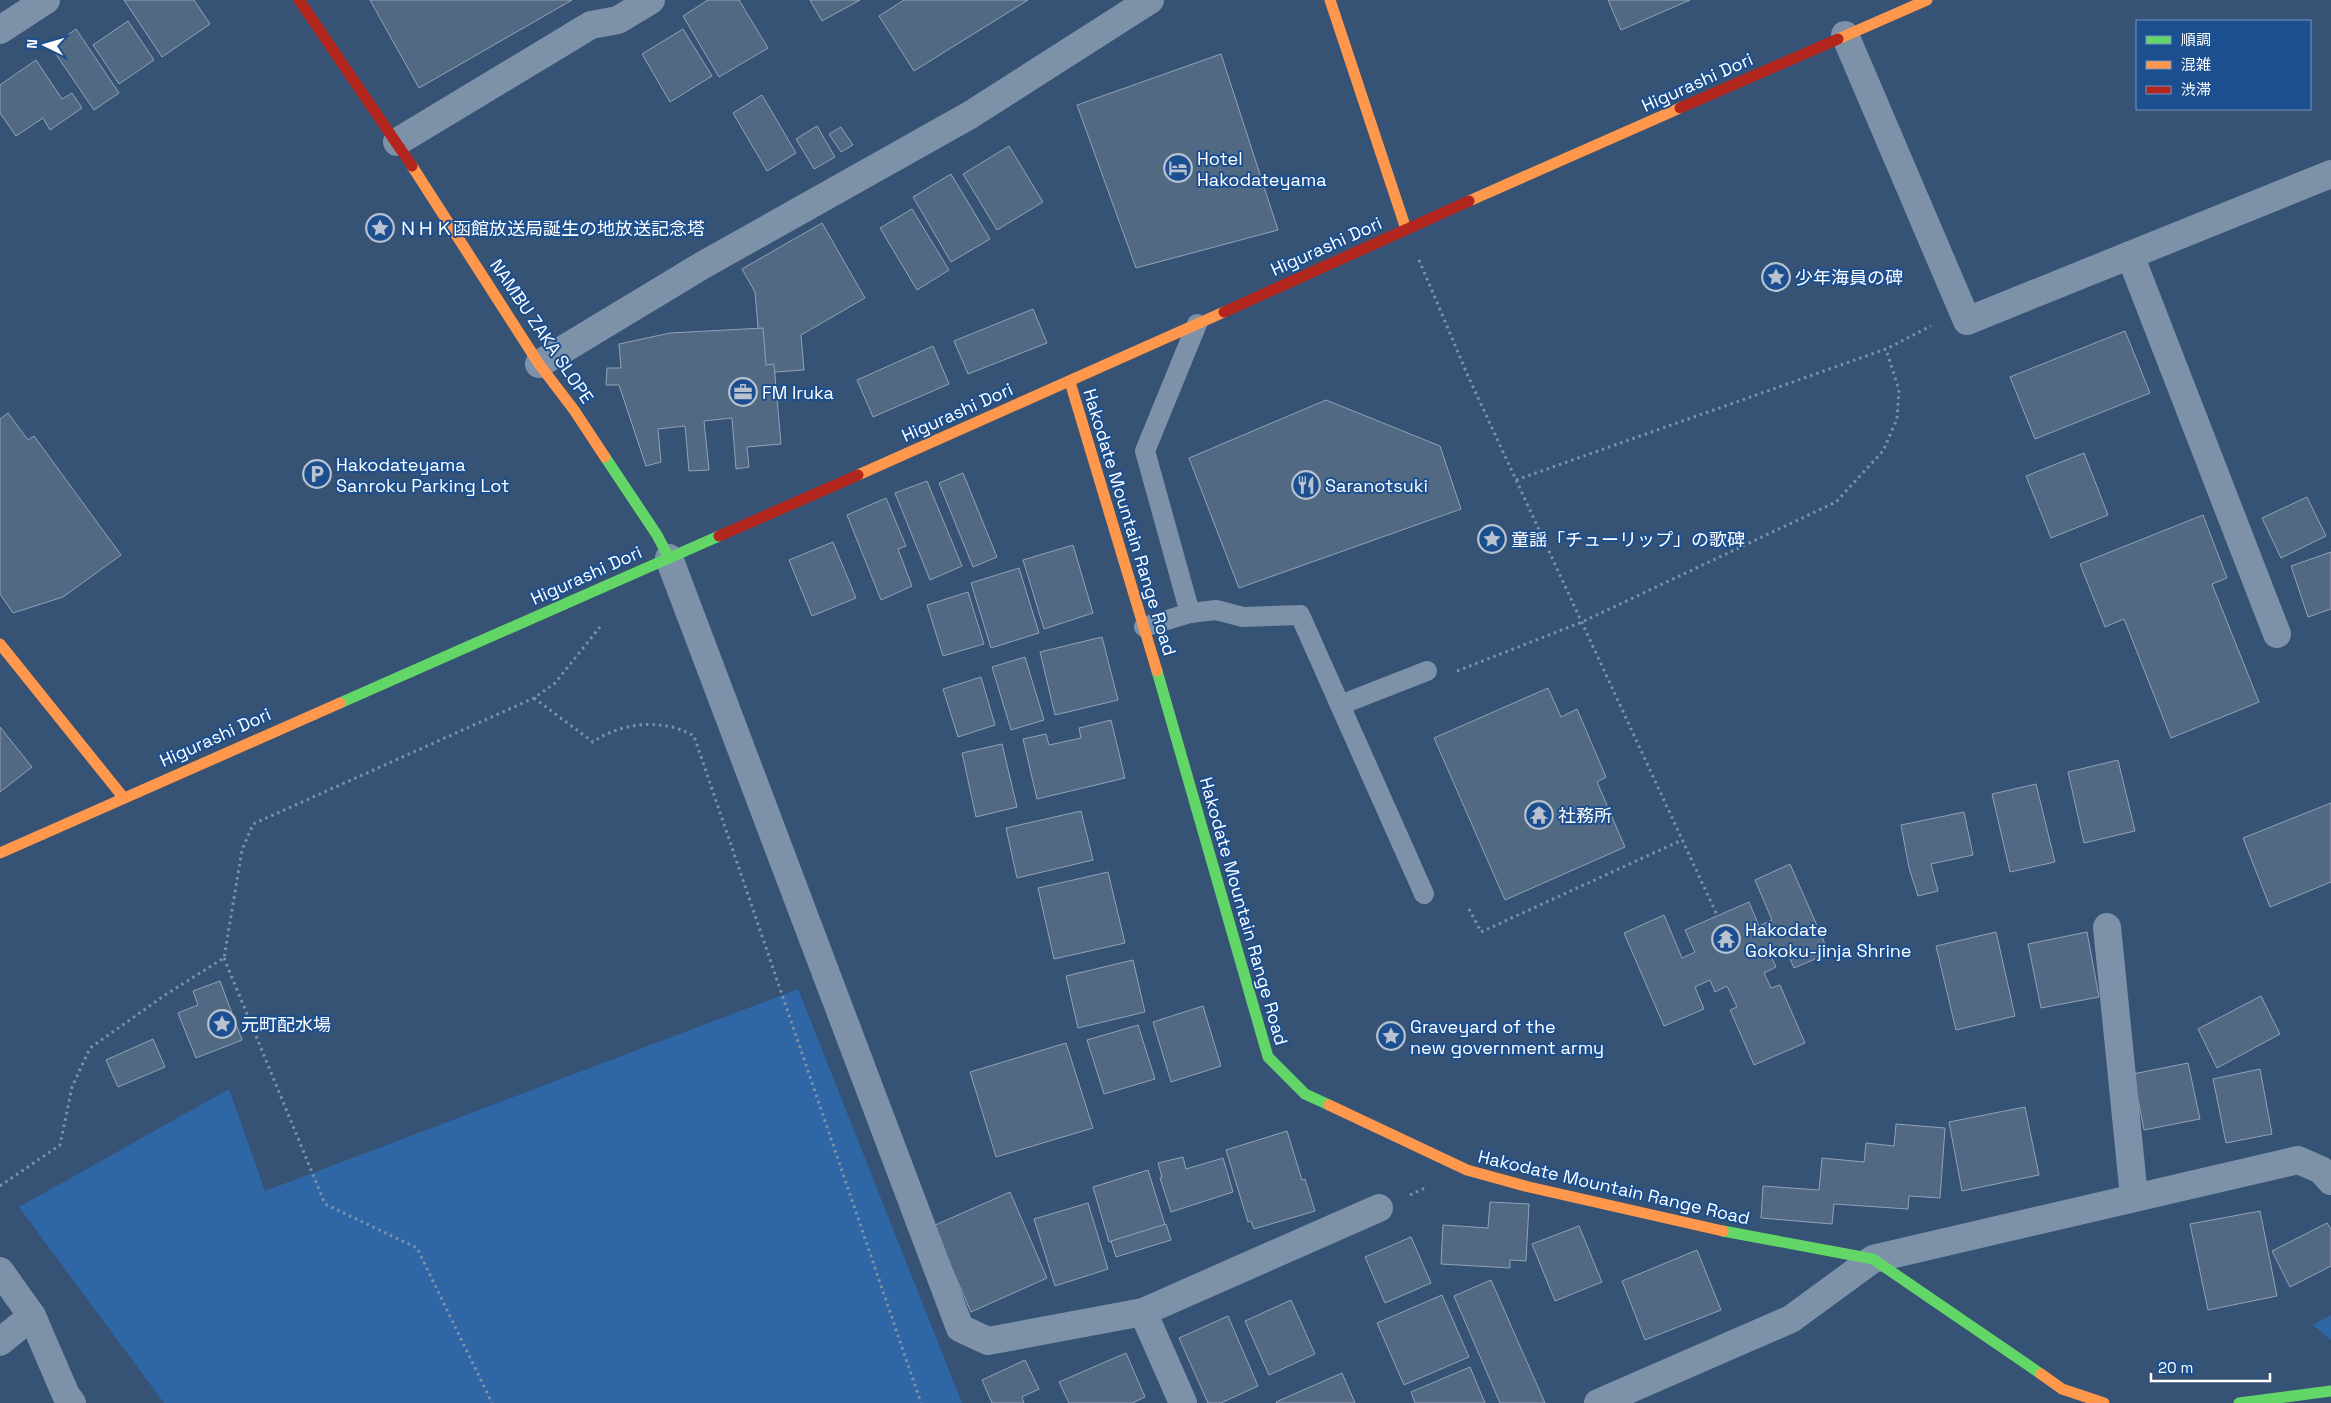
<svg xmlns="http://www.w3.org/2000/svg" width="2331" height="1403" font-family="'Space Grotesk','Noto Sans JP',sans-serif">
  <rect width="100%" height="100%" fill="#365274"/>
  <g fill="#2f66a5">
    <path d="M798 989 962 1403H164L19 1207 229 1089 265 1191Z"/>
    <path d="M2331 1315V1340L2313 1325Z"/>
  </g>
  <g fill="#526984" stroke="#92a2b6">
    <path d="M124 0H194L210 24 162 57Z"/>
    <path d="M370 0H572L419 88Z"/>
    <path d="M708 0H739L768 48 719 77 683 16Z"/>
    <path d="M810 0H860L822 21Z"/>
    <path d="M904 0H1028L914 71 879 16Z"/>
    <path d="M1608 0H1690L1621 30Z"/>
    <path d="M128 21 154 60 119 84 93 45Z"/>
    <path d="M76 29 119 93 94 110 51 47Z"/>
    <path d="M683 29 712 76 670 102 642 54Z"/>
    <path d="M1221 54 1278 230 1136 268 1077 105Z"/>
    <path d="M36 60 62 99 72 93 82 108 50 130 43 118 16 136 0 113V85Z"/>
    <path d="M762 95 796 153 767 171 733 113Z"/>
    <path d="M817 126 835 157 814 169 796 139Z"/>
    <path d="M841 127 853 145 841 152 829 134Z"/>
    <path d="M1009 146 1043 202 997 230 963 174Z"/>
    <path d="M951 174 990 239 951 262 913 197Z"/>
    <path d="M912 209 949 270 917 290 880 228Z"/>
    <path d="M822 223 865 298 801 335 804 370 762 373 755 292 742 269Z"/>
    <path d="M1033 309 1047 343 968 374 954 341Z"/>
    <path d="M763 328 766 365 774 364 781 444 747 447 749 467 736 469 732 418 704 421 709 470 689 471 685 426 658 429 661 462 646 466 619 385H606L607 368H621L619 344 670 333Z"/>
    <path d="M2125 331 2150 393 2035 439 2010 377Z"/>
    <path d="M933 346 949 384 873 417 857 380Z"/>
    <path d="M1326 400 1440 446 1461 509 1239 588 1189 458Z"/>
    <path d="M8 413 28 440 34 436 121 555 63 597 13 613 0 594V419Z"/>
    <path d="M2084 453 2108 515 2051 538 2026 476Z"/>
    <path d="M963 473 997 557 973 567 939 483Z"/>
    <path d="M927 481 962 566 930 580 895 493Z"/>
    <path d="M2307 497 2326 536 2281 558 2262 518Z"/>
    <path d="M886 498 906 546 898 549 912 586 881 600 847 515Z"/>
    <path d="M2203 515 2227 578 2212 584 2259 702 2171 738 2124 619 2105 627 2080 564Z"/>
    <path d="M833 542 856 598 812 616 789 560Z"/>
    <path d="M1073 545 1093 613 1044 629 1023 560Z"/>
    <path d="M2331 552V609L2308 617 2291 566Z"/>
    <path d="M1019 568 1039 633 991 648 971 583Z"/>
    <path d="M968 592 984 644 943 656 927 605Z"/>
    <path d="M1102 637 1118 700 1055 715 1040 652Z"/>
    <path d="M1025 657 1044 720 1011 730 992 667Z"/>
    <path d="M981 677 995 725 958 737 943 689Z"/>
    <path d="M1548 688 1561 717 1577 709 1606 777 1597 782 1625 847 1505 900 1434 738Z"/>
    <path d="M1111 720 1125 778 1037 799 1023 739 1046 734 1049 745 1081 738 1079 728Z"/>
    <path d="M0 727 32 767 0 792Z"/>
    <path d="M1002 744 1017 807 976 817 962 753Z"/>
    <path d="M2118 760 2135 831 2084 843 2068 772Z"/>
    <path d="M2036 784 2055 862 2010 872 1992 794Z"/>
    <path d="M2331 803V882L2270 907 2243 838Z"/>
    <path d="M1081 811 1093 860 1017 878 1006 828Z"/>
    <path d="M1964 812 1973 855 1931 864 1938 891 1918 896 1909 868 1901 825Z"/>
    <path d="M1790 864 1829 953 1794 968 1785 947 1770 954 1776 967 1764 973 1771 988 1780 985 1805 1043 1754 1065 1730 1010 1737 1007 1727 986 1715 992 1710 980 1695 987 1704 1009 1664 1026 1624 933 1664 915 1682 958 1695 952 1685 930 1749 902 1759 926 1772 920 1755 880Z"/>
    <path d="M1108 872 1125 943 1054 959 1038 888Z"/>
    <path d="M1996 932 2015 1016 1956 1030 1936 946Z"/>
    <path d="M2087 932 2099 997 2041 1008 2028 944Z"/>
    <path d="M1133 960 1145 1012 1078 1028 1066 976Z"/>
    <path d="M220 981 242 1040 196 1058 178 1013 198 1005 193 991Z"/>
    <path d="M2261 996 2280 1034 2217 1068 2198 1029Z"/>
    <path d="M1203 1006 1221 1066 1171 1082 1153 1022Z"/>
    <path d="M1138 1025 1155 1079 1104 1094 1087 1040Z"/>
    <path d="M153 1039 165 1067 118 1087 106 1060Z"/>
    <path d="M1066 1043 1093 1128 996 1157 970 1072Z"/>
    <path d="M2188 1063 2200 1119 2144 1130 2133 1074Z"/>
    <path d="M2260 1069 2272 1134 2226 1143 2213 1079Z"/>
    <path d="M2025 1107 2039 1175 1962 1191 1949 1122Z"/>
    <path d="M1896 1124 1945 1128 1940 1198 1909 1196 1908 1209 1834 1204 1832 1224 1761 1218 1763 1186 1819 1190 1822 1158 1864 1162 1866 1143 1894 1146Z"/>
    <path d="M1287 1131 1302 1180 1305 1179 1315 1211 1254 1229 1251 1221 1248 1222 1226 1150Z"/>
    <path d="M1183 1157 1186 1169 1223 1158 1233 1192 1171 1212 1160 1178 1162 1177 1158 1163Z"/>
    <path d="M1148 1170 1165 1225 1109 1242 1093 1187Z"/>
    <path d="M1010 1192 1047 1278 971 1312 933 1226Z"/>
    <path d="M1490 1202 1529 1204 1526 1261 1510 1260V1268L1441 1264 1443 1225 1488 1228Z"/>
    <path d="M1088 1203 1108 1269 1055 1286 1034 1219Z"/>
    <path d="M2260 1211 2277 1296 2208 1310 2190 1224Z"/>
    <path d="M2327 1223 2331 1229V1266L2290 1287 2272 1251Z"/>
    <path d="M1166 1224 1171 1240 1116 1257 1111 1241Z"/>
    <path d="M1579 1226 1602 1282 1555 1301 1532 1244Z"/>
    <path d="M1411 1237 1431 1283 1385 1303 1365 1257Z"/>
    <path d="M1697 1250 1721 1310 1645 1340 1622 1281Z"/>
    <path d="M1491 1280 1545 1403H1500L1454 1296Z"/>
    <path d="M1442 1295 1469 1357 1404 1385 1377 1323Z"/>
    <path d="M1291 1300 1315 1354 1269 1375 1245 1321Z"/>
    <path d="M1228 1316 1258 1386 1221 1403H1208L1179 1338Z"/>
    <path d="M1126 1353 1145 1397 1132 1403H1069L1059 1382Z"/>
    <path d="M1025 1360 1039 1389 1022 1397 1024 1403H992L982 1380Z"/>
    <path d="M1470 1367 1485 1403H1415L1411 1392Z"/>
    <path d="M1342 1373 1355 1403H1277L1276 1402Z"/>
  </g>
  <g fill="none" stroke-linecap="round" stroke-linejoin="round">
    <g stroke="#7d92a8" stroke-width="3" stroke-dasharray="2.5 4" stroke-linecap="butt">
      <path d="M1419 260 1468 376 1717 915"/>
      <path d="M1516 480 1886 349 1931 326"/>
      <path d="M1457 671 1582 622 1836 502 1883 451 1897 419 1899 390 1886 349"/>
      <path d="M534 698 593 742C622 722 664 718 694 736L921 1403"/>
      <path d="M1469 909 1481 932 1682 840"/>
      <path d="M224 958 325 1204 417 1248 492 1403"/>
      <path d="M0 1186 60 1145 72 1087 90 1048 165 995 224 958 242 850 253 824 534 698 555 683 600 627"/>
      <path d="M1410 1195 1425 1188"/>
    </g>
    <g stroke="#7d92a8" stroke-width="20">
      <path d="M1190 613 1145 451 1197 324"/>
      <path d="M1144 627 1190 613 1216 610 1243 617 1300 615 1424 894"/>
      <path d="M1340 705 1427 671"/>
    </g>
    <g stroke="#7d92a8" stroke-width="28">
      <path d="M0 30 46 0"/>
      <path d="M1845 35 1967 321 2331 174"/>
      <path d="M397 142 591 25 618 20 651 0"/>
      <path d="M2130 255 2277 634"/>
      <path d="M539 364 703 265 970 115 1150 0"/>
      <path d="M669 558 960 1328 988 1341 1143 1312 1379 1208"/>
      <path d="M2107 927 2134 1197"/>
      <path d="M0 1271 32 1316 66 1395 72 1403"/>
      <path d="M1143 1312 1183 1403"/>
      <path d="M0 1342 32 1316"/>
      <path d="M1598 1403 1791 1319 1873 1259 2298 1160 2321 1170 2331 1181"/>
    </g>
    <g stroke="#63d668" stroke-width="11">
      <path d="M605 457 657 535 669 558"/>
      <path d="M1157 671 1268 1057 1305 1094 1329 1105"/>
      <path d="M340 703 719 536"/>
      <path d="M1723 1231 1873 1259 2041 1374"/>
      <path d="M2239 1403 2331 1391"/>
    </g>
    <g stroke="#ff974d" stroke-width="11">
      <path d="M1330 0 1406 229"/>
      <path d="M1838 39 1927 0"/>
      <path d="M412 166 539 364 574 410 605 457"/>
      <path d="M1469 201 1680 108"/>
      <path d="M1070 382 1157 671"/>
      <path d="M858 475 1224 312"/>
      <path d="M0 644 123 797"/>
      <path d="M0 853 340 703"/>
      <path d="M1329 1105 1467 1170 1529 1187 1723 1231"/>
      <path d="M2041 1374 2062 1389 2104 1403"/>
    </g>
    <g stroke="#b3261e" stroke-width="11">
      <path d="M299 0 412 166"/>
      <path d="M1680 108 1838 39"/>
      <path d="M1224 312 1469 201"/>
      <path d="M719 536 858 475"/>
    </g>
  </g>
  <defs>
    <symbol id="hotel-ring" viewBox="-11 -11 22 22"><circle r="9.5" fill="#1b4f8f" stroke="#b9c2ce" stroke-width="1.5"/><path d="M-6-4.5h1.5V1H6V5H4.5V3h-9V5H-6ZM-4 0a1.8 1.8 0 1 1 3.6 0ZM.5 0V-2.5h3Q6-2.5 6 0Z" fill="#b9c2ce"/></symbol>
    <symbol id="sight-ring" viewBox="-11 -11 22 22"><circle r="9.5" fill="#1b4f8f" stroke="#b9c2ce" stroke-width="1.5"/><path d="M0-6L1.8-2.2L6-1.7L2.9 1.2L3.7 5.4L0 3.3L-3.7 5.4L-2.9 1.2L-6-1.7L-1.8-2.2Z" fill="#b9c2ce"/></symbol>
    <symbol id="office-ring" viewBox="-11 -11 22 22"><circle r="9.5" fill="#1b4f8f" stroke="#b9c2ce" stroke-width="1.5"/><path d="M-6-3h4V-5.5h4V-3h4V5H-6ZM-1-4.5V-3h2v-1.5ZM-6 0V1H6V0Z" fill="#b9c2ce"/></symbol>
    <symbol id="parking-ring" viewBox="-11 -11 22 22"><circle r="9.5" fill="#1b4f8f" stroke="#b9c2ce" stroke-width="1.5"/><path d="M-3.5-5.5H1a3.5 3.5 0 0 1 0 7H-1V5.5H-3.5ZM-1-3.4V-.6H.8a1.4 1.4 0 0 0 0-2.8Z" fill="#b9c2ce"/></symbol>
    <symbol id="restaurant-ring" viewBox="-11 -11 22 22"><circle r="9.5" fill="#1b4f8f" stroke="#b9c2ce" stroke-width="1.5"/><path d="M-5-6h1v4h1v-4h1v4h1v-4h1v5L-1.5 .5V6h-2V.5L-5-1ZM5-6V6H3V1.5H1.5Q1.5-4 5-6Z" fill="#b9c2ce"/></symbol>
    <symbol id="temple-ring" viewBox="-11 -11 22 22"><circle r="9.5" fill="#1b4f8f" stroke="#b9c2ce" stroke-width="1.5"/><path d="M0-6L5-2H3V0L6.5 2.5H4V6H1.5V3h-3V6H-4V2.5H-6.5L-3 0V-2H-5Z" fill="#b9c2ce"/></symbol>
  </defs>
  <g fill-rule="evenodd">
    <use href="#hotel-ring" x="1162" y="152" width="32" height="32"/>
    <use href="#sight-ring" x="364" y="212" width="32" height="32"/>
    <use href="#sight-ring" x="1760" y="261" width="32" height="32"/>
    <use href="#office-ring" x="727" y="376" width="32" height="32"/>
    <use href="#parking-ring" x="301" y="458" width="32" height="32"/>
    <use href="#restaurant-ring" x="1290" y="469" width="32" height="32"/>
    <use href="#sight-ring" x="1476" y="523" width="32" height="32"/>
    <use href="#temple-ring" x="1523" y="799" width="32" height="32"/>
    <use href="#temple-ring" x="1710" y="923" width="32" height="32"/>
    <use href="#sight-ring" x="206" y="1008" width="32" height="32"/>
    <use href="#sight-ring" x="1375" y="1020" width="32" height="32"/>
  </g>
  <g text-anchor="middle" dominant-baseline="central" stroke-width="4" stroke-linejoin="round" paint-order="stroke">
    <g font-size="18" fill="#fff" stroke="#1b4f8f">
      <text transform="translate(1697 82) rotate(-24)">Higurashi Dori</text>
      <text transform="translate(1326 246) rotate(-24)">Higurashi Dori</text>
      <text transform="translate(542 331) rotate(56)">NAMBU ZAKA SLOPE</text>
      <text transform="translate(957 412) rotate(-24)">Higurashi Dori</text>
      <text transform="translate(1130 522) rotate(73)">Hakodate Mountain Range Road</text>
      <text transform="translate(586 575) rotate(-24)">Higurashi Dori</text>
      <text transform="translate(215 737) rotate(-24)">Higurashi Dori</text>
      <text transform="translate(1244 911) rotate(74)">Hakodate Mountain Range Road</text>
      <text transform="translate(1614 1187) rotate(13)">Hakodate Mountain Range Road</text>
    </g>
    <g font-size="18" fill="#fff" stroke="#1b4f8f" text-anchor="start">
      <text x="1197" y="158">Hotel<tspan x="1197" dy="21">Hakodateyama</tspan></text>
      <text x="399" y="228">ＮＨＫ函館放送局誕生の地放送記念塔</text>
      <text x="1795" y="277">少年海員の碑</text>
      <text x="762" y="392">FM Iruka</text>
      <text x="336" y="464">Hakodateyama<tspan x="336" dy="21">Sanroku Parking Lot</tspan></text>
      <text x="1325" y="485">Saranotsuki</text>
      <text x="1511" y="539">童謡「チューリップ」の歌碑</text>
      <text x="1558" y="815">社務所</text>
      <text x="1745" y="929">Hakodate<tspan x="1745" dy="21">Gokoku-jinja Shrine</tspan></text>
      <text x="241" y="1024">元町配水場</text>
      <text x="1410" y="1026">Graveyard of the<tspan x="1410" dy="21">new government army</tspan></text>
    </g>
  </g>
  <rect x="2136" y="20" width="175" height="90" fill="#1b4f8f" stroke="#7695bc"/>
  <rect x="2146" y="36" width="25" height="8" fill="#63d668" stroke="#7695bc"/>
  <text x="2181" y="45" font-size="15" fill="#ffffff">順調</text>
  <rect x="2146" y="61" width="25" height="8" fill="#ff974d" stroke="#7695bc"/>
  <text x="2181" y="70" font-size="15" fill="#ffffff">混雑</text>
  <rect x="2146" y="86" width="25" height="8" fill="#b3261e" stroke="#7695bc"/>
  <text x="2181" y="95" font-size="15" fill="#ffffff">渋滞</text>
  <g transform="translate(45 45) rotate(275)" stroke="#1b4f8f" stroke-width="4" paint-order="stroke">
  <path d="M0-4L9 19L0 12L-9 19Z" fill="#ffffff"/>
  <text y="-8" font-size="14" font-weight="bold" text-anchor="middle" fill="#ffffff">N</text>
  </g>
  <path d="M2151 1373v8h119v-8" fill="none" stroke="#ffffff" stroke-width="2.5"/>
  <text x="2158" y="1373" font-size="15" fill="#ffffff" stroke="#1b4f8f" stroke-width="4" paint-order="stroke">20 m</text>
</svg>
